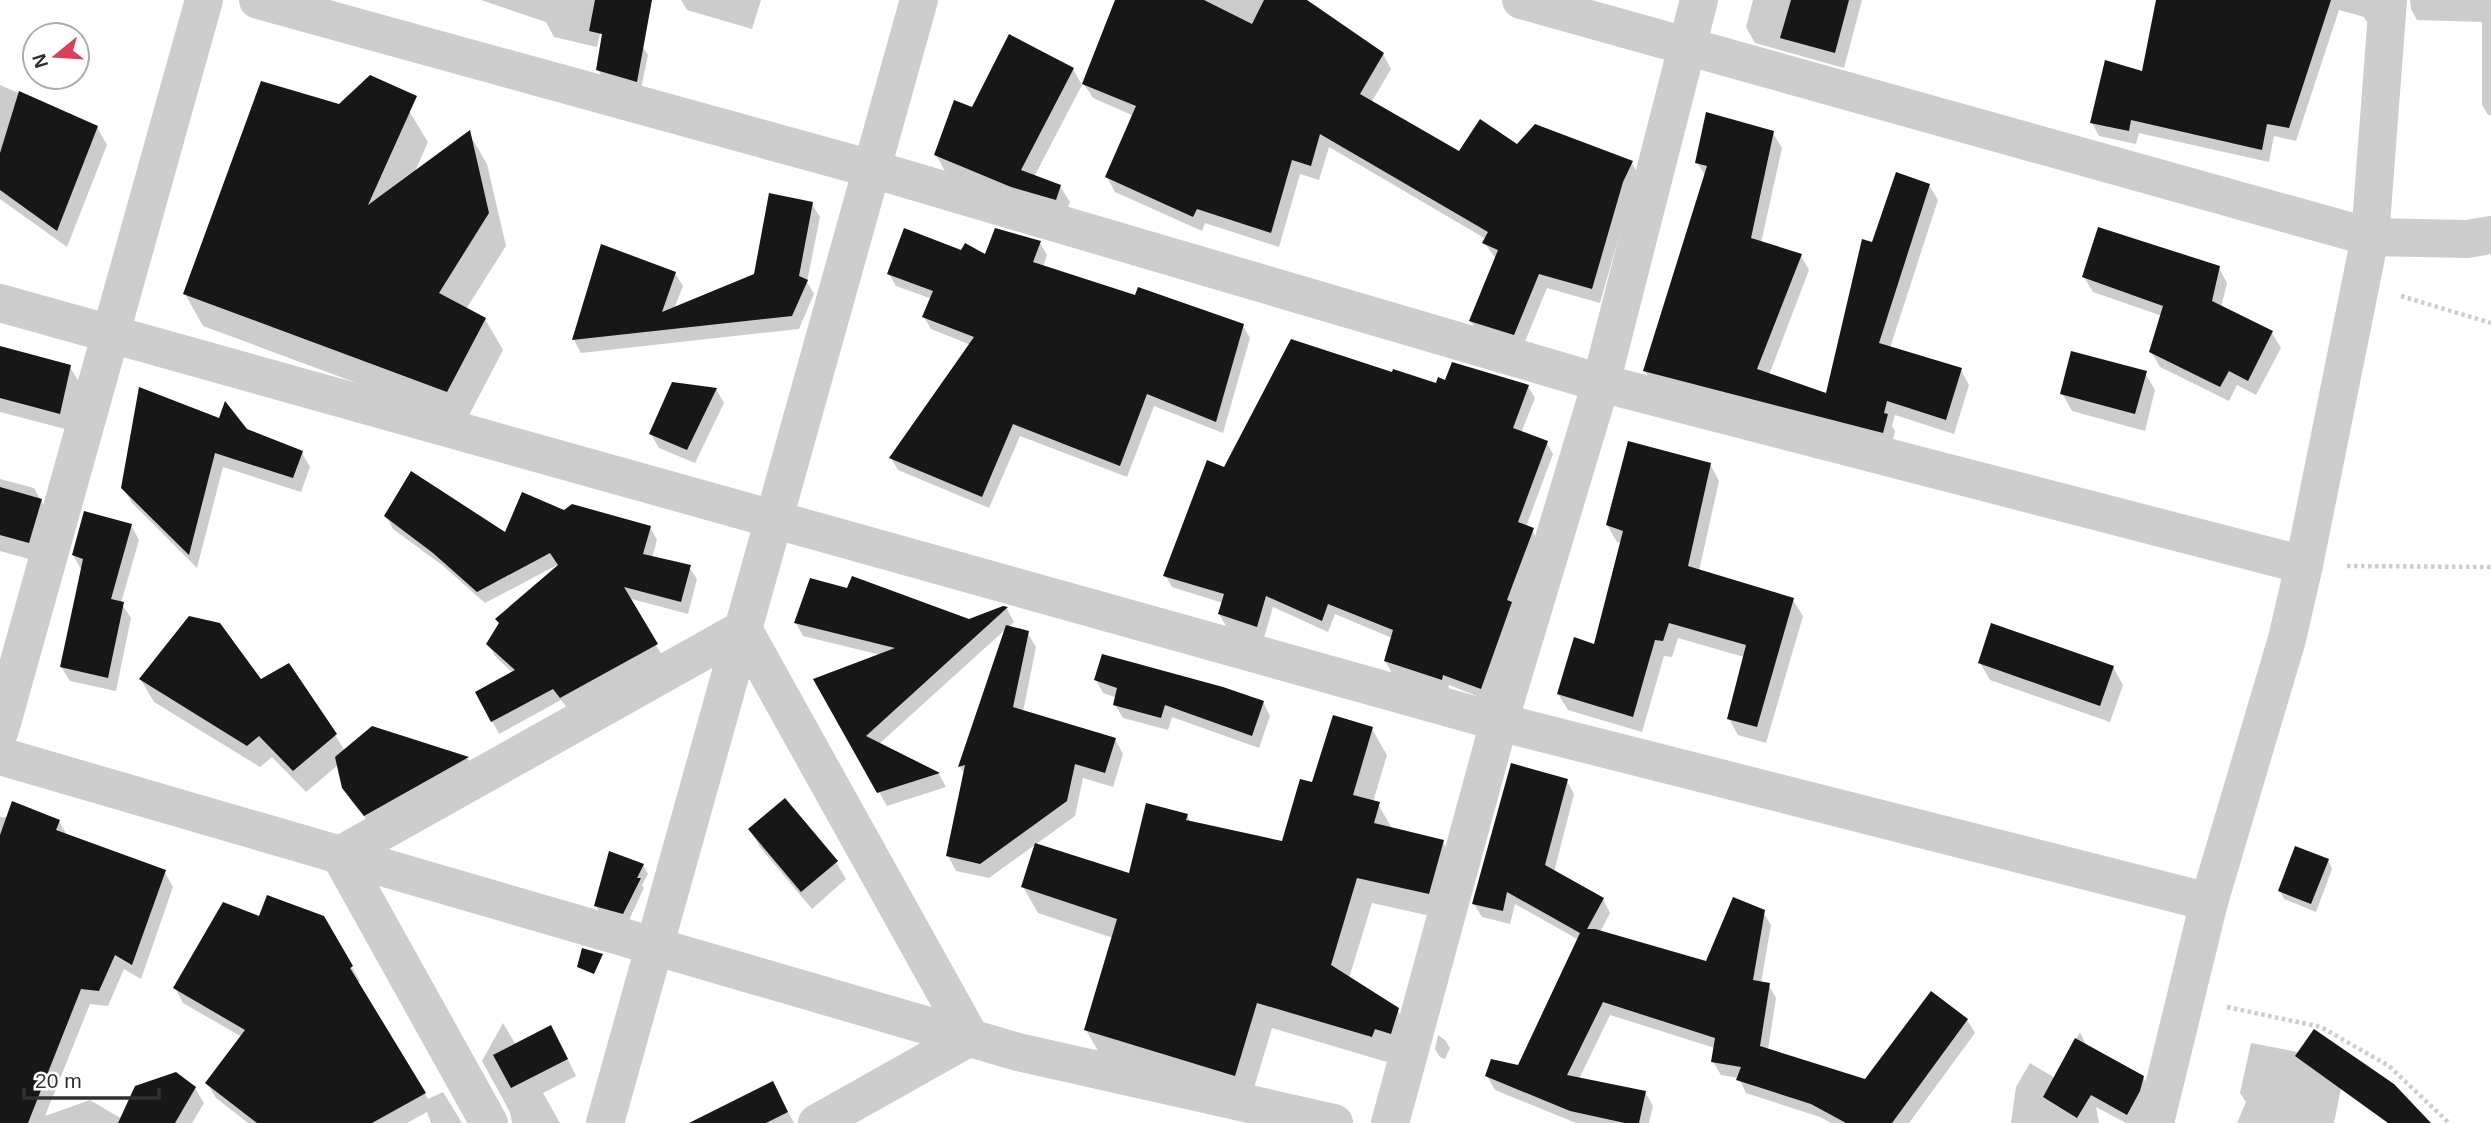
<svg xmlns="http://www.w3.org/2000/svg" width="2491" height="1123" font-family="Arial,sans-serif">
  <rect width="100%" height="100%" fill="#fff"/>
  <g fill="#0003">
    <path d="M481 0H608L597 47 554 37 546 22Z"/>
    <path d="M681 0H761L752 29 687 10Z"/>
    <path d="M1142 0H1304L1383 54 1391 69 1371 103 1460 153 1517 146 1631 162 1640 177 1630 198 1600 303 1547 288 1522 349 1479 336 1471 321 1496 259 1484 242 1486 239 1329 147 1319 180 1300 174 1279 247 1205 223 1202 231 1115 192 1107 177 1134 116 1093 98 1084 84Z"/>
    <path d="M1753 0H1862L1844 68 1755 43 1746 27Z"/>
    <path d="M2158 0H2378L2372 21H2366L2364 17 2339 10 2296 141 2274 136 2269 162 2139 133 2136 144 2099 136 2092 123 2144 73Z"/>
    <path d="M2410 0H2491V115H2488L2482 105V22L2417 20 2411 9Z"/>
    <path d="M643 47 648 55 641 89 603 78 598 70Z"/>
    <path d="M1073 69 1082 85 1034 177 1060 186 1070 202 1065 215 945 171 936 155 972 109Z"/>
    <path d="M0 85 97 127 107 145 67 247 0 199Z"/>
    <path d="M339 106 409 111 428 142 414 174 469 133 487 164 506 246 466 309 485 319 503 350 465 423 203 326 185 294Z"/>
    <path d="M1773 133 1782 148 1761 243 1801 256 1809 270 1769 375 1827 395 1873 244 1929 185 1938 200 1890 348 1961 370 1969 385 1954 434 1895 415 1892 426 1895 431 1891 447 1654 386 1645 371 1706 177 1697 162Z"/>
    <path d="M812 204 820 217 807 282 814 294 799 329 581 353 574 340 602 246 675 273 683 286 674 309 755 275Z"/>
    <path d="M1040 243 1047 255 1043 267 1136 297 1243 326 1250 338 1223 433 1154 406 1127 477 1020 436 989 508 898 470 891 458 971 345 931 329 924 317 932 299 896 286 889 274 962 252 986 256Z"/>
    <path d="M2219 268 2227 283 2221 308 2272 333 2281 348 2256 395 2237 385 2229 401 2160 367 2151 352 2162 316 2093 292 2084 277Z"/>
    <path d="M0 347 70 367 80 384 69 430 0 412Z"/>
    <path d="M2145 373 2155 390 2145 431 2072 411 2062 393Z"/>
    <path d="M1393 374 1437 385 1528 386 1535 398 1521 433 1547 443 1553 454 1526 527 1532 530 1539 542 1487 700 1449 685 1448 690 1392 673 1385 661 1392 638 1335 614 1328 632 1273 607 1264 638 1226 626 1219 614 1223 603 1172 587 1165 575 1225 469Z"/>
    <path d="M716 389 724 403 695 463 659 448 651 434Z"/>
    <path d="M246 431 302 453 310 467 301 492 223 467 197 568 132 503 123 488Z"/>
    <path d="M1710 464 1719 481 1699 571 1793 600 1803 616 1766 743 1738 735 1729 719 1744 657 1678 638 1672 657 1664 656 1642 732 1568 710 1558 694 1595 646 1622 543 1617 542 1607 525Z"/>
    <path d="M0 479 34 488 51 518 29 559 0 551Z"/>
    <path d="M564 512 650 527 657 540 652 558 689 567 697 579 688 614 628 598 663 657 569 710 561 700 499 734 477 693 513 673 495 656 488 644 559 564 485 603 442 565 393 529 386 516 506 535Z"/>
    <path d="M131 525 139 540 121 603 131 618 116 691 70 681 61 667 82 571 73 555Z"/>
    <path d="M1003 608 1007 609 1014 622 1008 627 1027 632 1036 647 1023 712 1115 739 1123 754 1113 787 1083 778 1075 816 989 878 956 871 948 856 965 775 960 767 1007 628 879 744 939 774 946 787 887 806 815 680 881 655 803 636 796 623 969 621Z"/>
    <path d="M1980 663 2113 667 2123 685 2110 722 1990 680Z"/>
    <path d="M141 680 260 681 335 735 345 751 372 728 468 759 475 772 374 828 352 802 343 787 339 764 306 792 272 757 260 767 154 702Z"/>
    <path d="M1096 680 1263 702 1270 716 1259 748 1172 717 1168 730 1123 718 1115 705 1117 698 1103 693Z"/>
    <path d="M1372 729 1387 755 1373 802 1378 804 1393 830 1443 842 1458 867 1444 919 1372 903 1349 978 1397 1009 1412 1035 1387 1062 1272 1028 1250 1101 1101 1056 1086 1030 1113 938 1038 913 1023 887 1130 876 1187 815 1191 823 1283 843 1314 785Z"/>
    <path d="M1567 781 1574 794 1554 872 1603 899 1610 913 1600 932 1707 963 1763 912 1771 925 1761 983 1768 984 1776 998 1768 1050 1866 1081 1967 1020 1975 1033 1909 1123H1831L1820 1117 1746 1093 1739 1078 1721 1075 1713 1062 1715 1048 1610 1015 1579 1079 1645 1092 1653 1106 1649 1123H1576L1495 1090 1487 1076 1519 1067 1579 940 1515 904 1510 924 1482 917 1474 904Z"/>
    <path d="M0 817 59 821 67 835 164 871 173 887 141 979 124 969 108 1006 90 1004 45 1116 90 1100 122 1119 195 1088 204 1103 192 1123H0Z"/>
    <path d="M750 830 836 862 846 879 812 909 760 847Z"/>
    <path d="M2328 860 2332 869 2316 912 2284 899 2280 891Z"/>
    <path d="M643 865 648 874 642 885 644 888 628 922 600 914 596 906Z"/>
    <path d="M260 918H323L360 981 357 983 428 1099 443 1092 462 1123H431L427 1112 407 1123H248L216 1098 207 1084 242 1037 183 1003 175 988Z"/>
    <path d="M503 1023 516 1045 560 1043 576 1076 543 1093 560 1123H512L510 1112 482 1061Z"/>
    <path d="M2080 1032 2087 1047 2143 1077 2151 1092 2139 1123H2126L2096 1107 2099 1123H2011L2016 1087 2030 1063 2055 1078Z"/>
    <path d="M1438 1035 1445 1040 1450 1048 1445 1059 1440 1057 1435 1049Z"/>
    <path d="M2251 1043 2340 1060 2345 1068 2334 1123H2237L2246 1102 2240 1093Z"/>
    <path d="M782 1100 794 1123H693Z"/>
  </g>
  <g fill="#171717">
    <path d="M595 0H652L637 82 596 70 602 34 589 31Z"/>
    <path d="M1115 0H1204L1252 24 1264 0H1307L1384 53 1360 94 1459 151 1480 119 1517 144 1535 124 1633 161 1623 182 1592 289 1539 274 1514 335 1469 321 1498 250 1482 243 1488 232 1320 134 1311 166 1292 160 1271 233 1197 209 1193 217 1105 177 1136 106 1082 84Z"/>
    <path d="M1791 0H1849L1835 53 1780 38Z"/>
    <path d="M2156 0H2331L2289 128 2267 124 2262 150 2131 120 2129 131 2090 123 2105 60 2142 71Z"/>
    <path d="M1009 34 1074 68 1021 170 1061 185 1056 200 1011 187 934 155 954 100 972 107Z"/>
    <path d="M370 75 417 96 368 205 470 130 489 213 439 293 486 318 447 392 183 294 261 81 339 104Z"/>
    <path d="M19 91 98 126 57 231 0 190V153Z"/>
    <path d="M1706 112 1774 131 1751 238 1802 254 1757 369 1826 393 1862 239 1872 242 1896 172 1930 184 1879 343 1962 368 1946 420 1887 401 1884 413 1888 414 1883 433 1643 371 1707 166 1695 163Z"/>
    <path d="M769 193 813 202 799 276 808 280 792 316 572 340 601 244 676 272 662 312 754 274Z"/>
    <path d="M2098 227 2220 266 2212 301 2273 331 2248 381 2229 371 2220 387 2149 352 2163 306 2082 277Z"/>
    <path d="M904 228 961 250 965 243 985 254 995 228 1041 241 1033 262 1135 295 1138 287 1244 324 1216 422 1147 394 1120 466 1013 424 982 497 889 458 974 337 922 317 933 291 887 274Z"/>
    <path d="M1291 339 1392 372 1393 369 1436 383 1438 377 1445 380 1452 362 1529 385 1513 428 1548 441 1518 522 1534 528 1507 600 1512 602 1481 689 1443 675 1442 680 1384 661 1393 630 1328 604 1322 621 1266 596 1257 627 1218 614 1224 594 1163 576 1207 460 1224 467Z"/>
    <path d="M0 346 71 365 60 414 0 398Z"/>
    <path d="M2071 351 2147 371 2135 414 2060 394Z"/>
    <path d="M672 382 717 388 687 450 649 434Z"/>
    <path d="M139 387 219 418 225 401 247 429 303 451 293 478 215 453 189 555 121 488Z"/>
    <path d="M1628 441 1711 463 1688 566 1794 598 1757 727 1727 719 1746 645 1669 623 1663 641 1655 640 1633 717 1557 694 1574 637 1594 644 1623 531 1606 525Z"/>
    <path d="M411 471 505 532 522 492 564 510 572 504 651 526 643 554 691 565 681 602 624 587 658 644 560 698 553 689 491 722 475 692 515 670 486 644 499 623 495 619 558 565 550 553 477 592 433 553 384 516Z"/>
    <path d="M0 487 42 499 29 543 0 535Z"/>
    <path d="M84 511 132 524 111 599 124 602 108 678 60 667 83 559 72 555Z"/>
    <path d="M852 576 969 619 1003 606 1008 607 866 736 940 773 877 793 813 679 895 648 794 623 810 578 847 588Z"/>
    <path d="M189 616 220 623 261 679 289 663 337 734 293 771 259 736 247 746 139 679Z"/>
    <path d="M1991 623 2114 666 2100 706 1978 663Z"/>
    <path d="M1006 625 1029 631 1013 707 1116 738 1105 773 1075 764 1067 801 980 864 946 856 965 765 958 767Z"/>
    <path d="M1102 654 1223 687 1264 701 1252 736 1165 705 1161 718 1113 705 1117 688 1094 680Z"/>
    <path d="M1333 715 1373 727 1353 795 1380 802 1374 823 1444 840 1429 894 1357 878 1331 965 1399 1008 1391 1034 1375 1029 1372 1037 1257 1003 1235 1076 1084 1030 1117 919 1021 887 1035 843 1129 873 1146 803 1188 814 1186 820 1282 841 1300 779 1312 782Z"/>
    <path d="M372 726 469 757 364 816 342 788 335 757Z"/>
    <path d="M1511 763 1568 779 1545 865 1604 898 1587 929H1595L1706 961 1733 897 1765 910 1753 980 1770 983 1760 1046 1865 1079 1931 991 1968 1019 1892 1123H1846L1811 1104 1736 1080 1741 1067 1711 1062 1715 1038 1603 1002 1567 1075 1646 1091 1639 1123H1625L1570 1111 1485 1076 1491 1059 1518 1065 1580 933 1507 892 1503 911 1472 904Z"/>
    <path d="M785 798 838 861 801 892 748 829Z"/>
    <path d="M12 801 60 820 56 830 166 870 132 965 115 955 99 991 81 989 28 1123H0V835Z"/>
    <path d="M2295 846 2329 859 2311 904 2278 891Z"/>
    <path d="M609 851 644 864 637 878H641L623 914 594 906Z"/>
    <path d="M267 895 324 916 353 966 350 968 426 1093 372 1123H257L205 1083 245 1030 173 988 223 902 259 916Z"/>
    <path d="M582 948 603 954 594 974 577 967Z"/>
    <path d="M551 1025 568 1059 511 1088 493 1055Z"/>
    <path d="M2314 1029 2394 1084 2431 1123H2388L2295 1056Z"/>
    <path d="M2075 1038 2144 1076 2140 1091 2127 1115 2091 1095 2077 1118 2043 1097Z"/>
    <path d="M176 1072 196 1087 175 1123H118L135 1086Z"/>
    <path d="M773 1081 788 1112 766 1123H689Z"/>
  </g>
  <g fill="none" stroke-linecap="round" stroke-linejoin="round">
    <g stroke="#cdcdcd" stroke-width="4.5" stroke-dasharray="3.5 3.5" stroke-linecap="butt">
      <path d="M2401 296 2491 323"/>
      <path d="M2347 566 2491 567"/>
      <path d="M2227 1007 2321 1027 2389 1066 2449 1123"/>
    </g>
    <g stroke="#cdcdcd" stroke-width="38">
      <path d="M258 0 872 169 1601 383 2304 565"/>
      <path d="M1521 0 2370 237 2467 239 2491 235"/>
      <path d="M0 303 1499 722 2209 902"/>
      <path d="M0 730 204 0"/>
      <path d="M0 756 1018 1052 1334 1123"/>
      <path d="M489 1123 340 855 743 629 970 1037 817 1123"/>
      <path d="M605 1123 919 0"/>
      <path d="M1390 1123 1499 722 1601 383 1699 0"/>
      <path d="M2155 1123 2209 902 2287 639 2304 565 2370 237 2388 0"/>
    </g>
  </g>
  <g transform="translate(56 56) rotate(252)"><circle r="33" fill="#ffffff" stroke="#acacac" stroke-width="2"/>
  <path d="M0-5L12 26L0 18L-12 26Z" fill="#d9415b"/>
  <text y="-10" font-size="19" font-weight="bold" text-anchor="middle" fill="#303030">N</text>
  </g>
  <path d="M24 1088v10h135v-10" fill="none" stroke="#303030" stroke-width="3.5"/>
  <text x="35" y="1088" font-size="21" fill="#303030" stroke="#ffffff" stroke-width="5" paint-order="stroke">20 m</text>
</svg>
